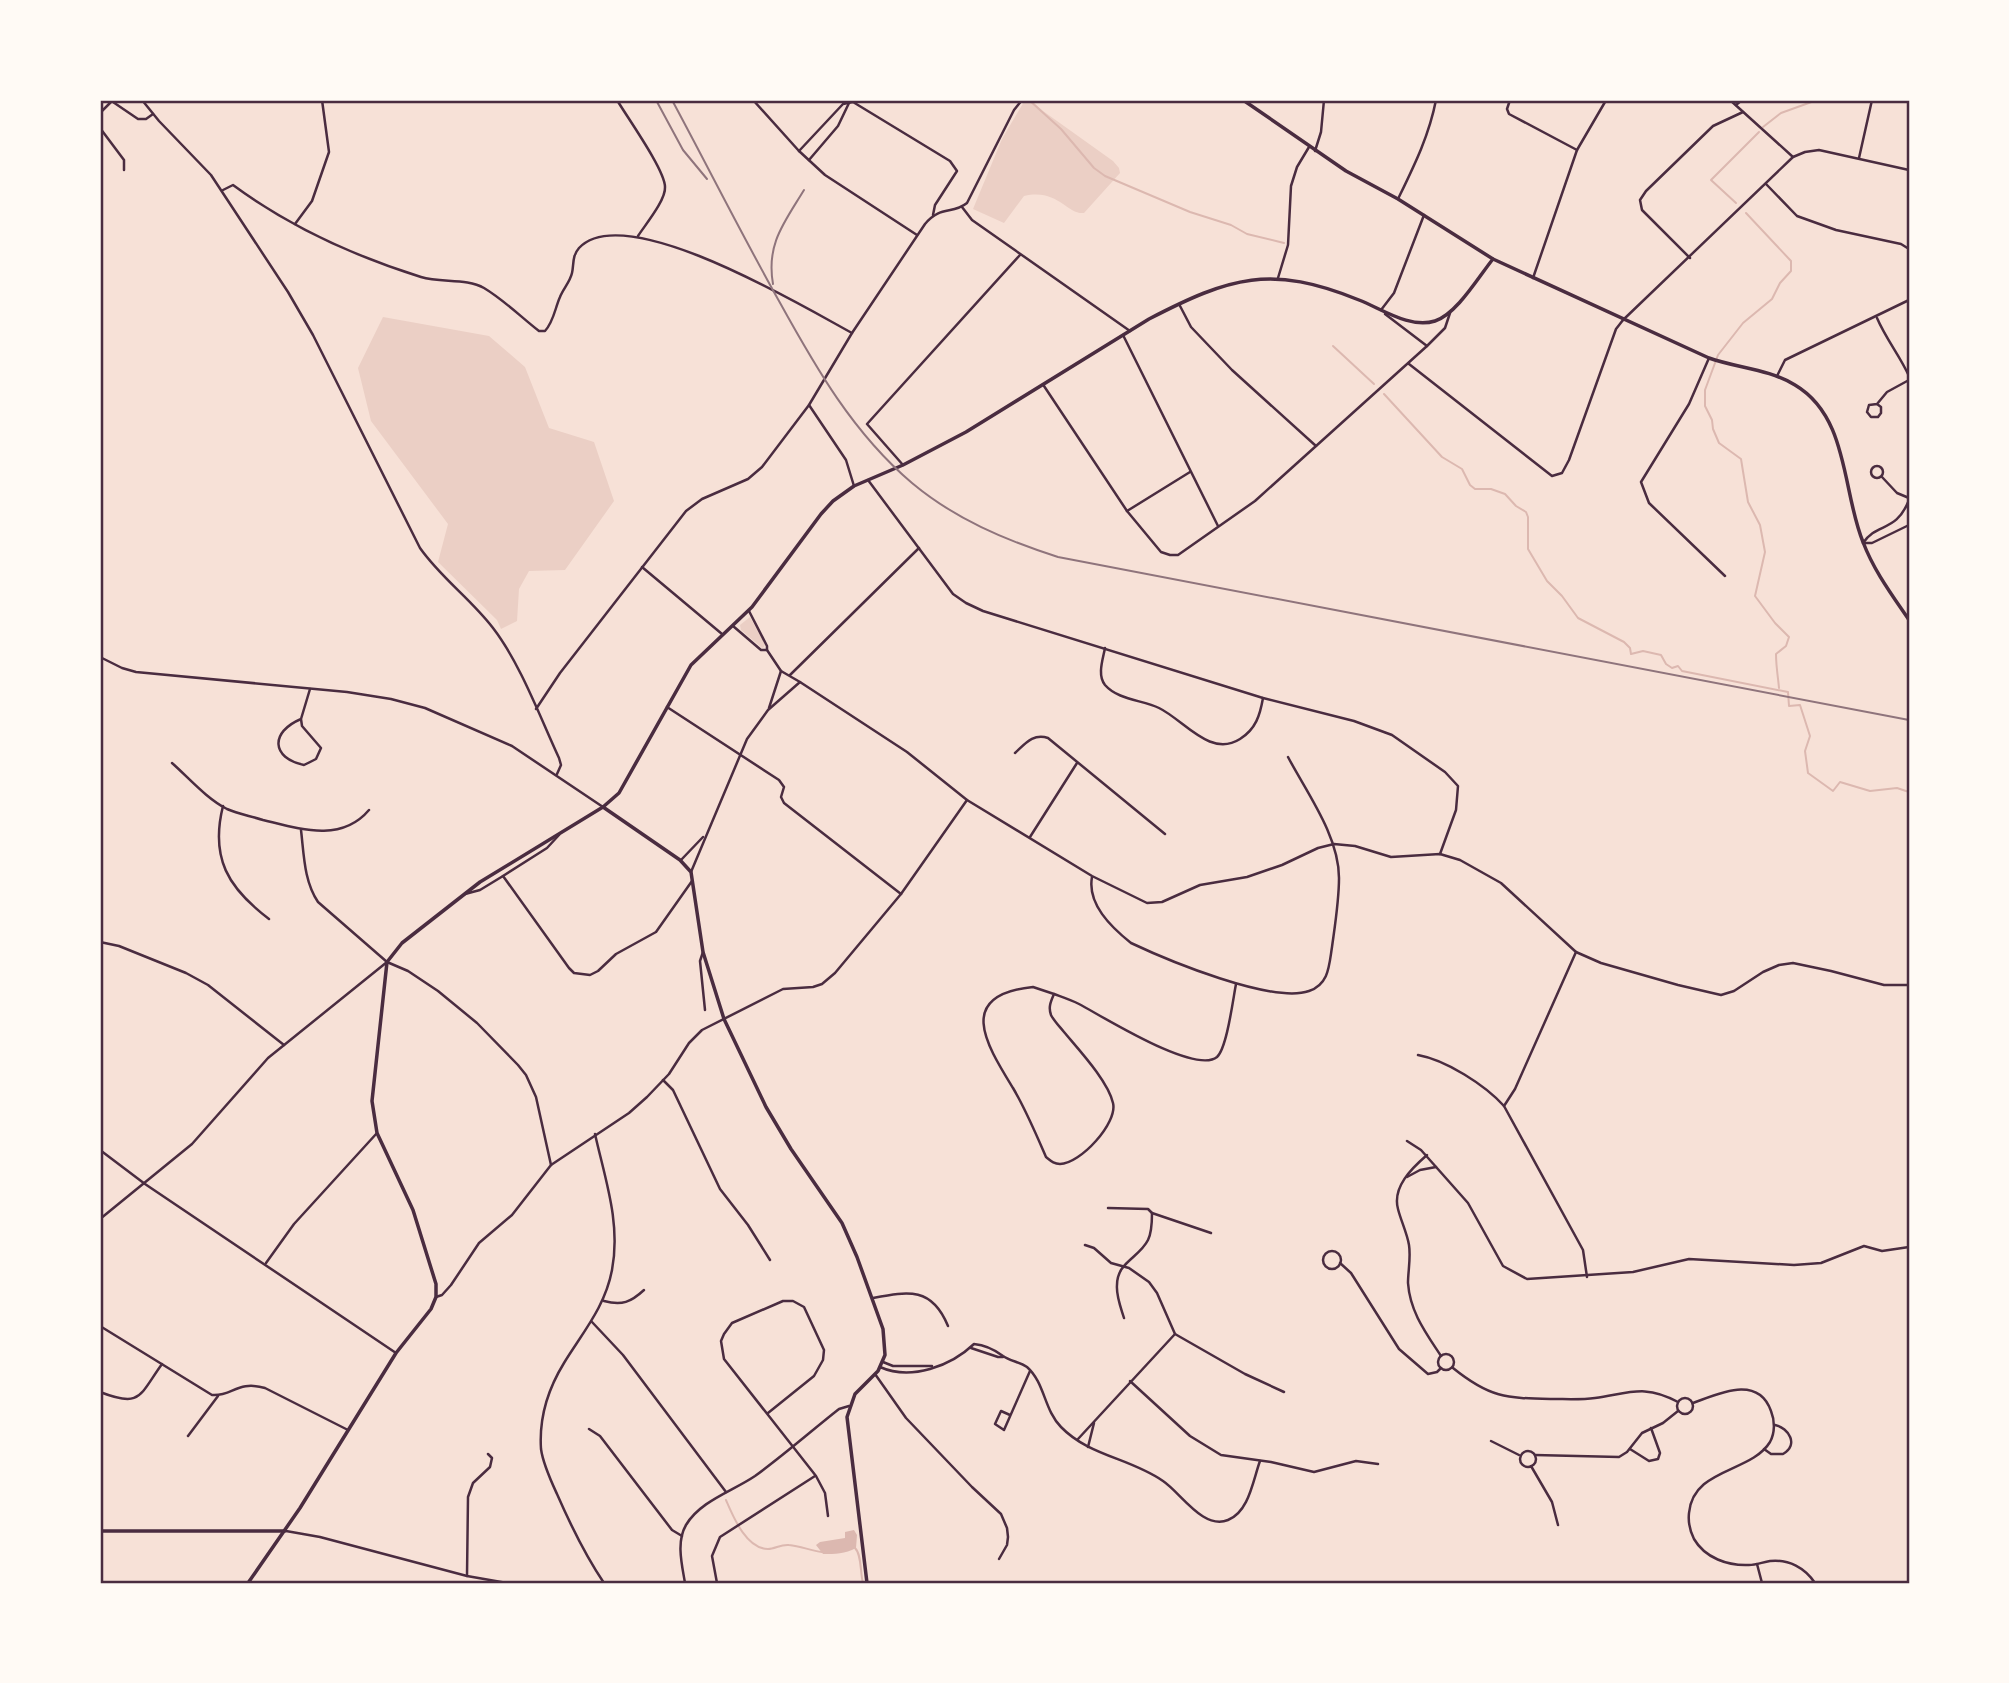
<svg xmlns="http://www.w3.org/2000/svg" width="2009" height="1683" font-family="'Roboto Serif',serif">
  <rect width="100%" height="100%" fill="#f7e1d7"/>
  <g fill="#ebcfc5">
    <path d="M1025 100H1031L1043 111 1113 161 1119 168 1120 173 1084 213C1067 215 1058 188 1024 196L1004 223 973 209 1002 139Z"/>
    <path d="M383 317 489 336 525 367 549 428 594 442 614 501 565 570 529 571 519 589 517 621 501 629 497 620 438 562 448 524 371 421 358 368Z"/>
    <path d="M750 617 765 644 764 647 762 648 741 630 740 625Z"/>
  </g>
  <path fill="#dcb8b0" d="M854 1530 857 1535 856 1548C845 1554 835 1554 823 1554L816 1545 820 1542 845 1538V1532Z"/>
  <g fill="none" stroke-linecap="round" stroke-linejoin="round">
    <g stroke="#dcb8b0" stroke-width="2">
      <path d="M1029 100 1061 129 1094 168 1105 176 1190 212 1231 225 1247 234 1284 243"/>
      <path d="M1763 127 1781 113 1817 100"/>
      <path d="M1736 203 1711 180 1759 132"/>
      <path d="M1746 213 1791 261V271L1780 283 1772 299 1743 323 1718 355 1705 390V406L1712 420 1713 429 1719 443 1741 459 1748 502 1760 525 1765 552 1755 596 1775 623 1789 637 1786 646 1776 654C1776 666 1778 677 1779 688"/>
      <path d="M1333 346 1374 384"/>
      <path d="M1384 394 1442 457 1462 469 1470 485 1475 489H1491L1505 494 1516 506 1526 512 1528 517V549L1547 581 1562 596 1578 618 1624 642 1630 648 1631 654 1643 651 1661 655 1666 664 1672 668 1678 666 1682 671 1788 692 1789 706 1800 705 1810 736 1805 751 1808 773 1833 791 1840 782 1870 791 1897 788 1909 792"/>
      <path d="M726 1500C733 1516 746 1549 768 1549 775 1549 781 1544 789 1545 801 1546 811 1551 822 1552"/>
      <path d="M855 1548C862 1555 860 1573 863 1583"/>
    </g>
    <g stroke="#4a2c40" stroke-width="2.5">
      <path d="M110 100 138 119H146L153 114"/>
      <path d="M617 100C627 117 665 170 665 187 666 200 645 225 638 236"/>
      <path d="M753 100 799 151 825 175 917 235"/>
      <path d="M1510 100 1507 109 1509 114 1577 150"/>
      <path d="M1730 100 1793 157"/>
      <path d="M1736 105 1742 100"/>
      <path d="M100 113 112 101"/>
      <path d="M100 128 124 160V170"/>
      <path d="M799 151 843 104 853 102 950 161 957 171 935 205 933 215"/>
      <path d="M1859 158 1872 100"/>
      <path d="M809 160 838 126 849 103"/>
      <path d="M1766 184 1797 216 1836 230 1901 244 1909 249"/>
      <path d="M223 190 233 185C290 227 354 256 421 277 441 283 467 278 484 288 504 300 521 317 539 331H545C554 321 555 308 560 297 563 289 570 282 572 273 574 264 572 256 579 248 625 199 804 307 852 333"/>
      <path d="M1398 199C1414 166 1429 136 1436 100"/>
      <path d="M962 207 972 220 1130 331"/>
      <path d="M295 224 312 201 329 152 322 100"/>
      <path d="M1690 258 1642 210 1640 200 1646 191 1713 126 1743 112"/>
      <path d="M1533 278 1577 150 1605 102"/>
      <path d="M1179 304 1191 327 1232 370 1316 446"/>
      <path d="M1381 310 1394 293 1424 215"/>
      <path d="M1385 314 1427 346"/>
      <path d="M1877 318C1886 339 1900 356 1909 376"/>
      <path d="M1123 335 1218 526"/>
      <path d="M1709 358 1689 404 1641 482 1649 503 1725 576"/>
      <path d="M1409 364 1552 476 1562 473 1569 460 1616 329 1623 320"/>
      <path d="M1777 376 1785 360 1909 300"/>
      <path d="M1044 386 1127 511 1161 552 1170 555H1178L1255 501 1427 346 1445 328 1450 313"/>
      <path d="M1877 404 1881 407V413L1878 417H1871L1867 412 1869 405 1877 404 1887 392 1909 380"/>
      <path d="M809 405 846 460 854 486"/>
      <path d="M903 465 867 424 1020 255"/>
      <circle cx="1877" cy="472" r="6"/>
      <path d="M1882 477 1897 493 1909 498"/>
      <path d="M868 480 953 594 966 603 983 611 1263 698 1354 721 1392 735 1445 772 1458 786 1456 810 1440 854"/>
      <path d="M1127 511 1190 472"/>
      <path d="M1863 543C1877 522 1896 533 1909 500"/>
      <path d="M1863 543H1872L1909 525"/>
      <path d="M642 567 722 634"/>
      <path d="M1105 648C1103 659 1097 675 1105 685 1118 700 1143 700 1159 708 1184 720 1210 758 1240 739 1256 729 1260 715 1263 698"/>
      <path d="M790 675 919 548"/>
      <path d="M800 682 907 752 967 800 1092 876 1147 903 1162 902 1200 885 1247 877 1282 865 1318 848 1334 844 1355 846 1391 857 1440 854 1460 860 1501 883 1576 952 1601 963 1678 985 1721 995 1734 991 1763 972 1779 965 1793 963 1831 971 1884 985H1909"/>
      <path d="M667 707 779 780 784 787 781 797 784 803 901 894"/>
      <path d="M301 719 302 726 321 748 316 759 304 765C271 758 270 732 301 719L310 689"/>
      <path d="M1015 753C1025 744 1033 733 1048 738L1165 834"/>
      <path d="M172 763C189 778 207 799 227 809 238 814 251 816 263 820 300 829 341 843 369 810"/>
      <path d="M223 806C210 858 228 888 269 919"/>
      <path d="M301 830C304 855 304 881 318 902L387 962 408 971 438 991 477 1023 518 1065 526 1075 536 1097 551 1165"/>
      <path d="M1030 837 1077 763"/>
      <path d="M503 876 547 848 559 835"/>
      <path d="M1092 877C1087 904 1111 927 1131 943 1167 960 1272 1004 1309 991 1329 984 1329 966 1332 947 1335 925 1339 901 1339 878 1339 836 1307 793 1288 757"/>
      <path d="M465 894 480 890 503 876 569 968 574 973 590 975 598 971 616 954 656 932 692 881"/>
      <path d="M100 942 119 946 186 973 208 985 284 1045"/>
      <path d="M703 952 700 961 705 1010"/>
      <path d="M1033 987 1054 994C1051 1001 1048 1007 1051 1015 1054 1021 1060 1027 1064 1032 1079 1050 1108 1081 1113 1103 1118 1123 1080 1164 1060 1164 1054 1164 1051 1161 1046 1157 1036 1134 1026 1110 1013 1088 986 1044 955 995 1033 987Z"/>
      <path d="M1054 994C1062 997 1071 1000 1079 1004 1102 1016 1195 1075 1217 1057 1227 1048 1233 999 1236 984"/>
      <path d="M1418 1055C1446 1060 1485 1085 1504 1106L1583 1250 1587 1277"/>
      <path d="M663 1080 673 1090 720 1189 748 1225 770 1260"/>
      <path d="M1504 1106 1515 1089 1576 952"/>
      <path d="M595 1134C605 1179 621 1223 612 1270 605 1307 583 1332 564 1363 548 1389 539 1419 541 1449 543 1464 551 1481 557 1494 571 1526 585 1555 604 1583"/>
      <path d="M1407 1141 1421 1150 1468 1203 1503 1266 1527 1279 1633 1272 1689 1259 1794 1265 1821 1263 1864 1246 1882 1251 1909 1247"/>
      <path d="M100 1150 145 1184 396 1353"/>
      <path d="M1427 1155C1412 1168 1392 1187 1398 1209 1401 1221 1407 1233 1409 1245 1411 1258 1408 1271 1408 1283 1410 1312 1426 1333 1441 1356"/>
      <path d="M1407 1177 1420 1170 1436 1167"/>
      <path d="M1108 1208 1148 1209 1152 1213 1211 1233"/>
      <path d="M100 1219 192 1144 268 1058 387 962"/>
      <path d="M1085 1245 1094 1248 1111 1263 1129 1268 1149 1282 1157 1293 1175 1334 1245 1374 1284 1392"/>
      <circle cx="1332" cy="1260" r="9"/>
      <path d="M266 1263 294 1224 377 1133"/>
      <path d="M1340 1263 1351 1273 1399 1349 1428 1374 1437 1372 1441 1368"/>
      <path d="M436 1297 442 1295 451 1285 479 1243 512 1215 551 1165 629 1113 647 1097 669 1074 689 1043 702 1030 783 989 813 987 822 984 835 973 901 894 967 800"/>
      <path d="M873 1298C909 1291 932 1287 948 1326"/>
      <path d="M604 1301C622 1306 631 1302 644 1290"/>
      <path d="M1124 1318C1121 1308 1116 1296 1117 1285 1117 1262 1139 1258 1148 1240 1152 1232 1152 1222 1152 1213"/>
      <path d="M592 1322 623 1355 726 1492"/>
      <path d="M100 1326 212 1395C232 1397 237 1380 265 1388L348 1430"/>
      <path d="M971 1348 998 1357H1003"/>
      <circle cx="1446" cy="1362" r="8"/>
      <path d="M883 1362 893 1366H932"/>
      <path d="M880 1367C911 1381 951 1366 974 1344 985 1345 995 1350 1003 1356 1010 1361 1020 1362 1027 1367 1045 1383 1044 1410 1061 1427 1089 1456 1130 1458 1163 1481 1181 1493 1203 1530 1228 1520 1249 1512 1253 1480 1260 1461"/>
      <path d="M1453 1368C1490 1398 1506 1398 1552 1399 1566 1399 1581 1400 1595 1398 1630 1393 1645 1384 1678 1402"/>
      <path d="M875 1374 906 1418 972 1487 1001 1514 1007 1528 1008 1537 1007 1545 999 1559"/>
      <path d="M1130 1381 1190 1436 1221 1455 1271 1462 1314 1472 1356 1461 1378 1464"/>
      <path d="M100 1392C141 1408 139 1396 162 1364"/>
      <circle cx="1685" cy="1406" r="8"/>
      <path d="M1693 1403C1718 1394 1758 1374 1771 1411 1775 1421 1775 1433 1770 1442 1751 1473 1693 1468 1689 1513 1688 1522 1690 1531 1694 1539 1705 1558 1728 1566 1749 1565 1756 1565 1763 1562 1770 1561 1789 1559 1805 1568 1815 1583"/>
      <path d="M768 1413 814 1376 823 1360 824 1350 804 1307 793 1301H783L732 1323 724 1334 721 1341 724 1359 816 1476 825 1493 828 1516"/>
      <path d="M1010 1415 1001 1411 995 1424 1004 1430 1030 1371"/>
      <path d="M589 1429 600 1436 672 1530 682 1536"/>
      <path d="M188 1436 218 1396"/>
      <path d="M1078 1439 1175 1334"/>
      <path d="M1491 1441 1519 1455"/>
      <path d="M1088 1447 1094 1423"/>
      <path d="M1630 1449 1649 1461 1658 1459 1660 1453 1651 1428"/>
      <path d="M1764 1449 1771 1454H1783C1799 1445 1789 1428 1775 1425"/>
      <circle cx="1528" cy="1459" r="8"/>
      <path d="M1535 1455 1619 1457 1627 1452 1642 1433 1663 1423 1678 1411"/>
      <path d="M1531 1466 1552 1502 1558 1525"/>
      <path d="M286 1531 320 1537 467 1576 507 1583"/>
      <path d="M1757 1564 1762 1583"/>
      <path d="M467 1576 468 1497 473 1483 490 1467 492 1458 488 1454"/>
      <path d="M685 1583C682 1565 676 1542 686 1525 700 1501 733 1491 755 1476 784 1455 811 1431 839 1409L849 1406"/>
      <path d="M717 1583 712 1556 720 1537 815 1476"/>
    </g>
    <g stroke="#4a2c40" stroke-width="2.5">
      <path d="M142 100 159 121 211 175 288 292 313 335 420 548C441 578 471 599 493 628 520 663 540 717 559 758L561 765 557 774"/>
      <path d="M1315 151 1321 132 1324 100"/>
      <path d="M1278 278 1288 245 1291 186 1297 167 1309 147"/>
      <path d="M1623 320 1793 157 1805 152 1819 150 1909 170"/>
      <path d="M733 626 761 650H767"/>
      <path d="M100 657 122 668 136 672 347 692 391 699 425 708 512 746 603 807"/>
      <path d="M769 708 781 671"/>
      <path d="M536 709 560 673 686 511 702 499 748 479 762 467 809 405 852 333 925 224C941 205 952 215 967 203L1014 110 1022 100"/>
      <path d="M681 860 703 837"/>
      <path d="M691 872 747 739 768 710 800 682 781 671 767 650V646L749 611"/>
    </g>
    <g stroke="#4a2c40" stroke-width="3.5">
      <path d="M1243 100 1346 171 1398 199 1493 259 1709 358C1737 368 1769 369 1795 385 1849 417 1842 491 1863 542 1874 571 1892 595 1909 620"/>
      <path d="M603 807 680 860 691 872 703 952 724 1019 766 1107 791 1149 842 1223 857 1257 883 1329 885 1355 878 1371 855 1394 847 1417 867 1583"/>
      <path d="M100 1531H285"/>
      <path d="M248 1583 300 1508 396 1353 431 1309 436 1297V1284L413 1210 377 1133 372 1101 387 962 402 943 480 882 603 807 619 793 691 665 752 607 821 514 833 501 854 486 903 465 966 432 1149 319C1230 277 1271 264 1359 300 1382 309 1410 329 1435 321 1457 314 1479 276 1493 259"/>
    </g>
    <g stroke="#8f747c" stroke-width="2">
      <path d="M656 100 683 150 707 179"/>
      <path d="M672 100C708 167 742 235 779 301 816 368 853 433 912 483 955 519 1005 540 1058 557L1909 720"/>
      <path d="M773 284C766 244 784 223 804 190"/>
    </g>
  </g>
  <rect width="2009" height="1683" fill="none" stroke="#fffaf5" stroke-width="203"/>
  <rect x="102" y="102" width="1806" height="1480" fill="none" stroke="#4a2c40" stroke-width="2.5"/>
</svg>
